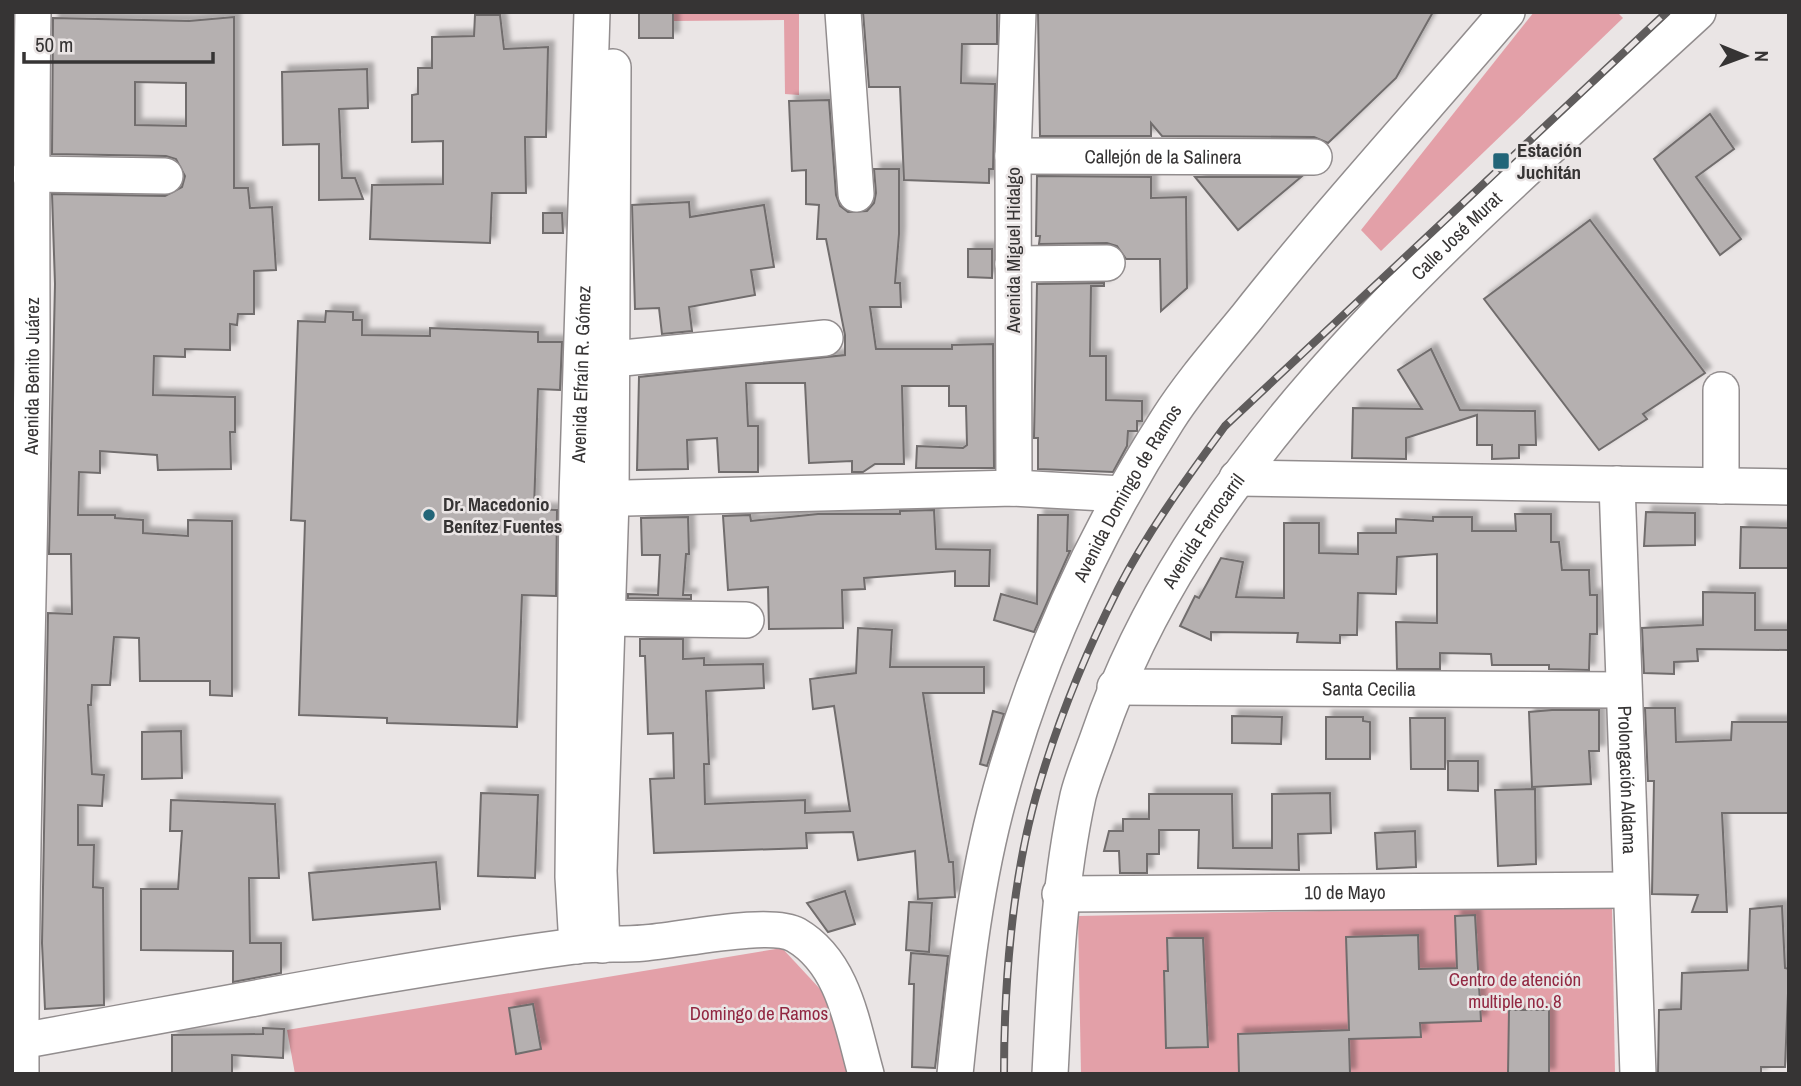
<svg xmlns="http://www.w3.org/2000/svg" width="1801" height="1086" font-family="'Archivo Narrow',sans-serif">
  <defs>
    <filter id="shadow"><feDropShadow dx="6" dy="-6" stdDeviation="2" flood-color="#0004"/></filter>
  </defs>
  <rect width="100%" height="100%" fill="#eae5e5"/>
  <g fill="#e3a0a8">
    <path d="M673 12H799V95L785 94 784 20 673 21Z"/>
    <path d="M1534 12H1617L1623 18 1381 251 1361 230Z"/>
    <path d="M1612 905 1615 1074H1081L1078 916Z"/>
    <path d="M782 948 834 1004 854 1074H295L287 1030Z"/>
  </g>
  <g fill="#b5b0b0" stroke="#716d6d" stroke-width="2" fill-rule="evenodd" filter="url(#shadow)">
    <rect x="639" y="12" width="34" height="26"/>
    <path d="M863 12H997V44H962L961 83 995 84 993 169H989V183L904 180 900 87H869Z"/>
    <path d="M1038 12H1433L1396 78 1328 143 1314 137 1162 136 1151 123V136H1040Z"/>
    <path d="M475 15H500L504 49 548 47 546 137H525L526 193H492L490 243 370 239 372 185 443 184V141L412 142V95L418 94V68H432V37L474 36Z"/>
    <path d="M234 17V188H248L250 208 272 207 276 270 254 271V314H238L237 325 230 324V350L185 349V357L154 356 153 395 235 397V432H230L231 469 158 470 157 455 100 451V473L79 472 78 515H115V518L143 520V533L188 536V520L232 521V696L210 695V681H140L139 638 114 637 110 685H92L91 705H88L92 774 104 775 102 806 78 805V845H94L93 887 103 888 104 1005 45 1009 42 943 48 613 72 614 71 554H49L55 284 52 194 165 196 182 187 185 176 176 159 166 156 52 154 53 18 189 21ZM135 82 186 83V126L135 125Z"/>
    <path d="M367 69 368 108 339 109 342 178H355L363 199 319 200V144L283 145 282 72Z"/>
    <path d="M829 100 836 195 840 206 848 212 867 211 874 203 876 193 874 169H899V234L895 283H900L901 307H870L876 349H952V345L993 344 994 468H916L917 446 963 448 967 445 966 406H949V386H902L904 464H875L863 472H852V461L809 463 805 383H746L748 426H758V472H719L717 438 687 440 688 469 637 470 639 377 845 355V335L826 239H817L819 205 806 204V170L792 171 789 101Z"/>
    <path d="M1710 114 1734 149 1696 177 1741 239 1720 255 1654 159Z"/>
    <path d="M1037 176 1151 177V198L1186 197 1187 288 1161 311 1160 259H1126L1117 246 1107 243 1039 244 1040 236H1036Z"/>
    <path d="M1195 177H1301L1238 230Z"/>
    <path d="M689 202 690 217 764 205 774 267 751 270 755 295 689 307 692 331 662 334 659 308 635 309 632 205Z"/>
    <path d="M543 213H562L563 233H543Z"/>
    <path d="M1590 220 1705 373 1643 414 1647 419 1599 450 1484 299Z"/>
    <path d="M968 249H992V278L968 277Z"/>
    <path d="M1104 283V286H1091L1090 356H1106V400L1142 401V421H1137V431H1128L1127 446 1113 472 1038 469V438H1034L1037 284Z"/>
    <path d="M326 311 353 312V320H362V335L430 336V328L538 332V342H562L560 390 538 389 534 509 557 510 556 596 522 595 517 727 387 723V718L299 715 305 521 291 520 298 321 325 322Z"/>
    <path d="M1431 349 1460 410 1535 411 1536 445H1519V458L1492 459V445H1477V415L1406 438V459L1352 458 1353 408 1422 409 1398 370Z"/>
    <path d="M934 510 936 549 990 550 989 586H955V571L864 578 865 589 842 590 843 628 769 629 768 587 728 590 723 516 750 515 751 521 818 514H900V511Z"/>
    <path d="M1646 512 1695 513V545L1644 546Z"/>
    <path d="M1515 514H1551V542H1559L1562 570H1589L1590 595H1597V634H1590L1589 670 1549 669V665H1492L1491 654 1440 653V669H1397L1396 622 1437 623V554L1397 557 1396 594 1358 593 1357 635H1340V643L1297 642 1298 633 1211 632V640L1180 626 1195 596 1199 598 1221 558 1243 562 1236 597 1284 598V523H1319V553L1358 554V533H1396V519L1433 521V517H1472V531H1516Z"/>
    <path d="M1038 515H1068L1067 551H1070L1034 632 994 620 1001 594 1037 604Z"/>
    <path d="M688 517 689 554H686L683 595H691V599L628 598V594L658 595 660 555H642L641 518Z"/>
    <path d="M1741 527 1789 528V568H1740Z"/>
    <path d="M1703 592 1755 593V630H1789V650L1697 649 1698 661 1674 662V674L1644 673 1642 628 1703 625Z"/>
    <path d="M858 628 892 630 890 667H984V693H923L949 862H953L955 897 918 899 915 851 858 860 853 832 806 833 807 848 654 853 650 779 674 778 673 733 648 734 645 656H640V639H683V659L704 658V665L763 664 764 688 706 691 709 764H704L705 804 805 800V813L850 811 834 706 813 709 810 679 856 673Z"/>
    <path d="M1645 708H1675L1676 742 1731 740 1732 722H1788L1789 813H1722L1727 912H1692L1698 895 1652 894 1654 781H1648Z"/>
    <path d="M1552 710H1599V751H1589L1591 784 1532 787 1529 712Z"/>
    <path d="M993 711 1004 714 987 766 980 764Z"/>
    <path d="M1232 716 1282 717 1281 744 1232 743Z"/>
    <path d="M1326 717H1363V721L1370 722V759H1326Z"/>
    <path d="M1410 718H1445V769H1411Z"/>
    <path d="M181 731 182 778 142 779V732Z"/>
    <path d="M1448 761H1478V791L1448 790Z"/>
    <path d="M1535 789 1536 864 1498 866 1495 790Z"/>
    <path d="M481 793 538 795 535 878 478 876Z"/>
    <path d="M1330 793 1331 833 1298 834 1299 870 1198 868 1199 830H1159V854H1147V873H1120L1119 851H1104L1109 831H1123V819H1149V794H1232L1233 848H1272V794Z"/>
    <path d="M171 800 275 804 279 878H249L250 943H281V973L233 982V951L141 950V889H178L182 831H170Z"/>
    <path d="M1415 831 1416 867 1377 869 1375 833Z"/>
    <path d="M436 862 440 909 313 920 309 873Z"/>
    <path d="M845 891 855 924 828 932 807 903Z"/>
    <path d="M909 902 932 903 929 952 906 950Z"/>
    <path d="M1782 906 1785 968 1789 969 1785 1067H1761V1074H1658L1659 1010 1681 1009 1682 973 1748 970 1750 909Z"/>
    <path d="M1475 915 1481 1021 1420 1023 1421 1037 1349 1039 1350 1074H1239L1238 1034 1349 1030 1346 937 1418 935 1419 969 1457 968 1455 916Z"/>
    <path d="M1167 938H1203L1208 1047 1166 1048 1164 971H1168Z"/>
    <path d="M911 953 948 956 935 1068 912 1067 914 984H909Z"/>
    <path d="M533 1004 541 1049 516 1054 509 1008Z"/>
    <path d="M1509 1010H1549V1074H1508Z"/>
    <path d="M263 1028 284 1029 283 1058 232 1055V1074H172V1035L263 1034Z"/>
  </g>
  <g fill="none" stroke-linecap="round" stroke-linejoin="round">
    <defs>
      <g id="minor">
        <path d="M843 12 856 194"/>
        <path id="s1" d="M1013 156 1314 157"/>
        <path d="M30 174 165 176"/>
        <path d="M1013 264 1107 263"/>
        <path d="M613 359 825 338"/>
        <path d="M1237 478 1789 487"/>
        <path id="s2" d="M1617 484 1638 1074"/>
        <path d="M1721 486V390"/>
        <path d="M1014 488 1013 156 1018 12"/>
        <path d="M587 499 1014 488 1122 494"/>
        <path d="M605 618 746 620"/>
        <path id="s3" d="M1115 687 1623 690"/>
        <path id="s4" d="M1060 894 1630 890"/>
        <path d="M602 945 599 871 611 500 613 67"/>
        <path id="s5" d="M577 946 573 877 577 498 592 12"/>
        <path d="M21 1041C205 1008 389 971 575 946 598 943 621 945 644 943 677 941 770 920 796 935 844 963 852 1025 866 1074"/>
        <path id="s6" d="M21 1074C20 835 30 597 32 359 32 243 31 128 33 12"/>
        <path id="s7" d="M955 1074C964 986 973 898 995 812 1031 673 1090 540 1168 419 1191 383 1220 350 1247 317 1330 212 1420 114 1507 12"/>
        <path id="s8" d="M1050 1074C1055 980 1058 888 1078 796 1083 776 1092 755 1099 735 1199 442 1477 216 1698 12"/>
      </g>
    </defs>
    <use href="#minor" stroke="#928d8e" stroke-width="38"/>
    <use href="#minor" stroke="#fff" stroke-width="35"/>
    <defs>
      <path id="rail" d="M1004 1074C1004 985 1012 881 1036 796 1056 725 1085 654 1118 589 1148 531 1187 478 1225 426L1667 12"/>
    </defs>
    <use href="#rail" stroke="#5f5c5c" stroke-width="8"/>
    <use href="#rail" stroke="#eae5e5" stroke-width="5" stroke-dasharray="16" stroke-linecap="butt"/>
  </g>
  <g fill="#226578" stroke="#eae5e5" stroke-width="2.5">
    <rect x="1492" y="152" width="18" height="18" rx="3.5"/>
    <circle cx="429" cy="515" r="7"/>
  </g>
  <g text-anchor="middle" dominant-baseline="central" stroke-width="5" stroke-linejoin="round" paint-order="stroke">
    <g font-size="19" font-weight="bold" fill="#363434" stroke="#eae5e5" text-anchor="start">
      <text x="1517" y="150">Estación<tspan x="1517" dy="22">Juchitán</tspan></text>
      <text x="443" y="504">Dr. Macedonio<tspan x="443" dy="22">Benítez Fuentes</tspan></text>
    </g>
    <g font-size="19" fill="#363434" stroke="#eae5e5">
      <text stroke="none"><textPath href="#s1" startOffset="150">Callejón de la Salinera</textPath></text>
      <text stroke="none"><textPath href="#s8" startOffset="964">Calle José Murat</textPath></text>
      <text transform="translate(1013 250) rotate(-90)">Avenida Miguel Hidalgo</text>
      <text stroke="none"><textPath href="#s5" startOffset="572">Avenida Efraín R. Gómez</textPath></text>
      <text stroke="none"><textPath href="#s6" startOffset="698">Avenida Benito Juárez</textPath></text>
      <text stroke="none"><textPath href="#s7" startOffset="612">Avenida Domingo de Ramos</textPath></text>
      <text stroke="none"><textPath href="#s8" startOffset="574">Avenida Ferrocarril</textPath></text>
      <text stroke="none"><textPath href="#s3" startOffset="254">Santa Cecilia</textPath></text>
      <text stroke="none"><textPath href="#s2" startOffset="296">Prolongación Aldama</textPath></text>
      <text stroke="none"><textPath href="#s4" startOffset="285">10 de Mayo</textPath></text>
    </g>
    <g font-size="19" fill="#922842" stroke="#eae5e5">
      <text x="1515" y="979">Centro de atención<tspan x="1515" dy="22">multiple no. 8</tspan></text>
      <text x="759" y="1013">Domingo de Ramos</text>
    </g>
  </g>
  <rect width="1801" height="1086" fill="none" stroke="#363434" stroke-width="28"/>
  <g transform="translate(1745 56) rotate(91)" stroke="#eae5e5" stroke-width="5" paint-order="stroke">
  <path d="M0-5L12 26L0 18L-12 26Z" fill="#363434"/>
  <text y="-10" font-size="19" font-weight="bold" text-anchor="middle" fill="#363434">N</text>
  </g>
  <path d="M24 52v10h189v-10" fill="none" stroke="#363434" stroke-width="3.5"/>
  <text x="35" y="52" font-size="21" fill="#363434" stroke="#eae5e5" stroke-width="5" paint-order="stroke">50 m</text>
</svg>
